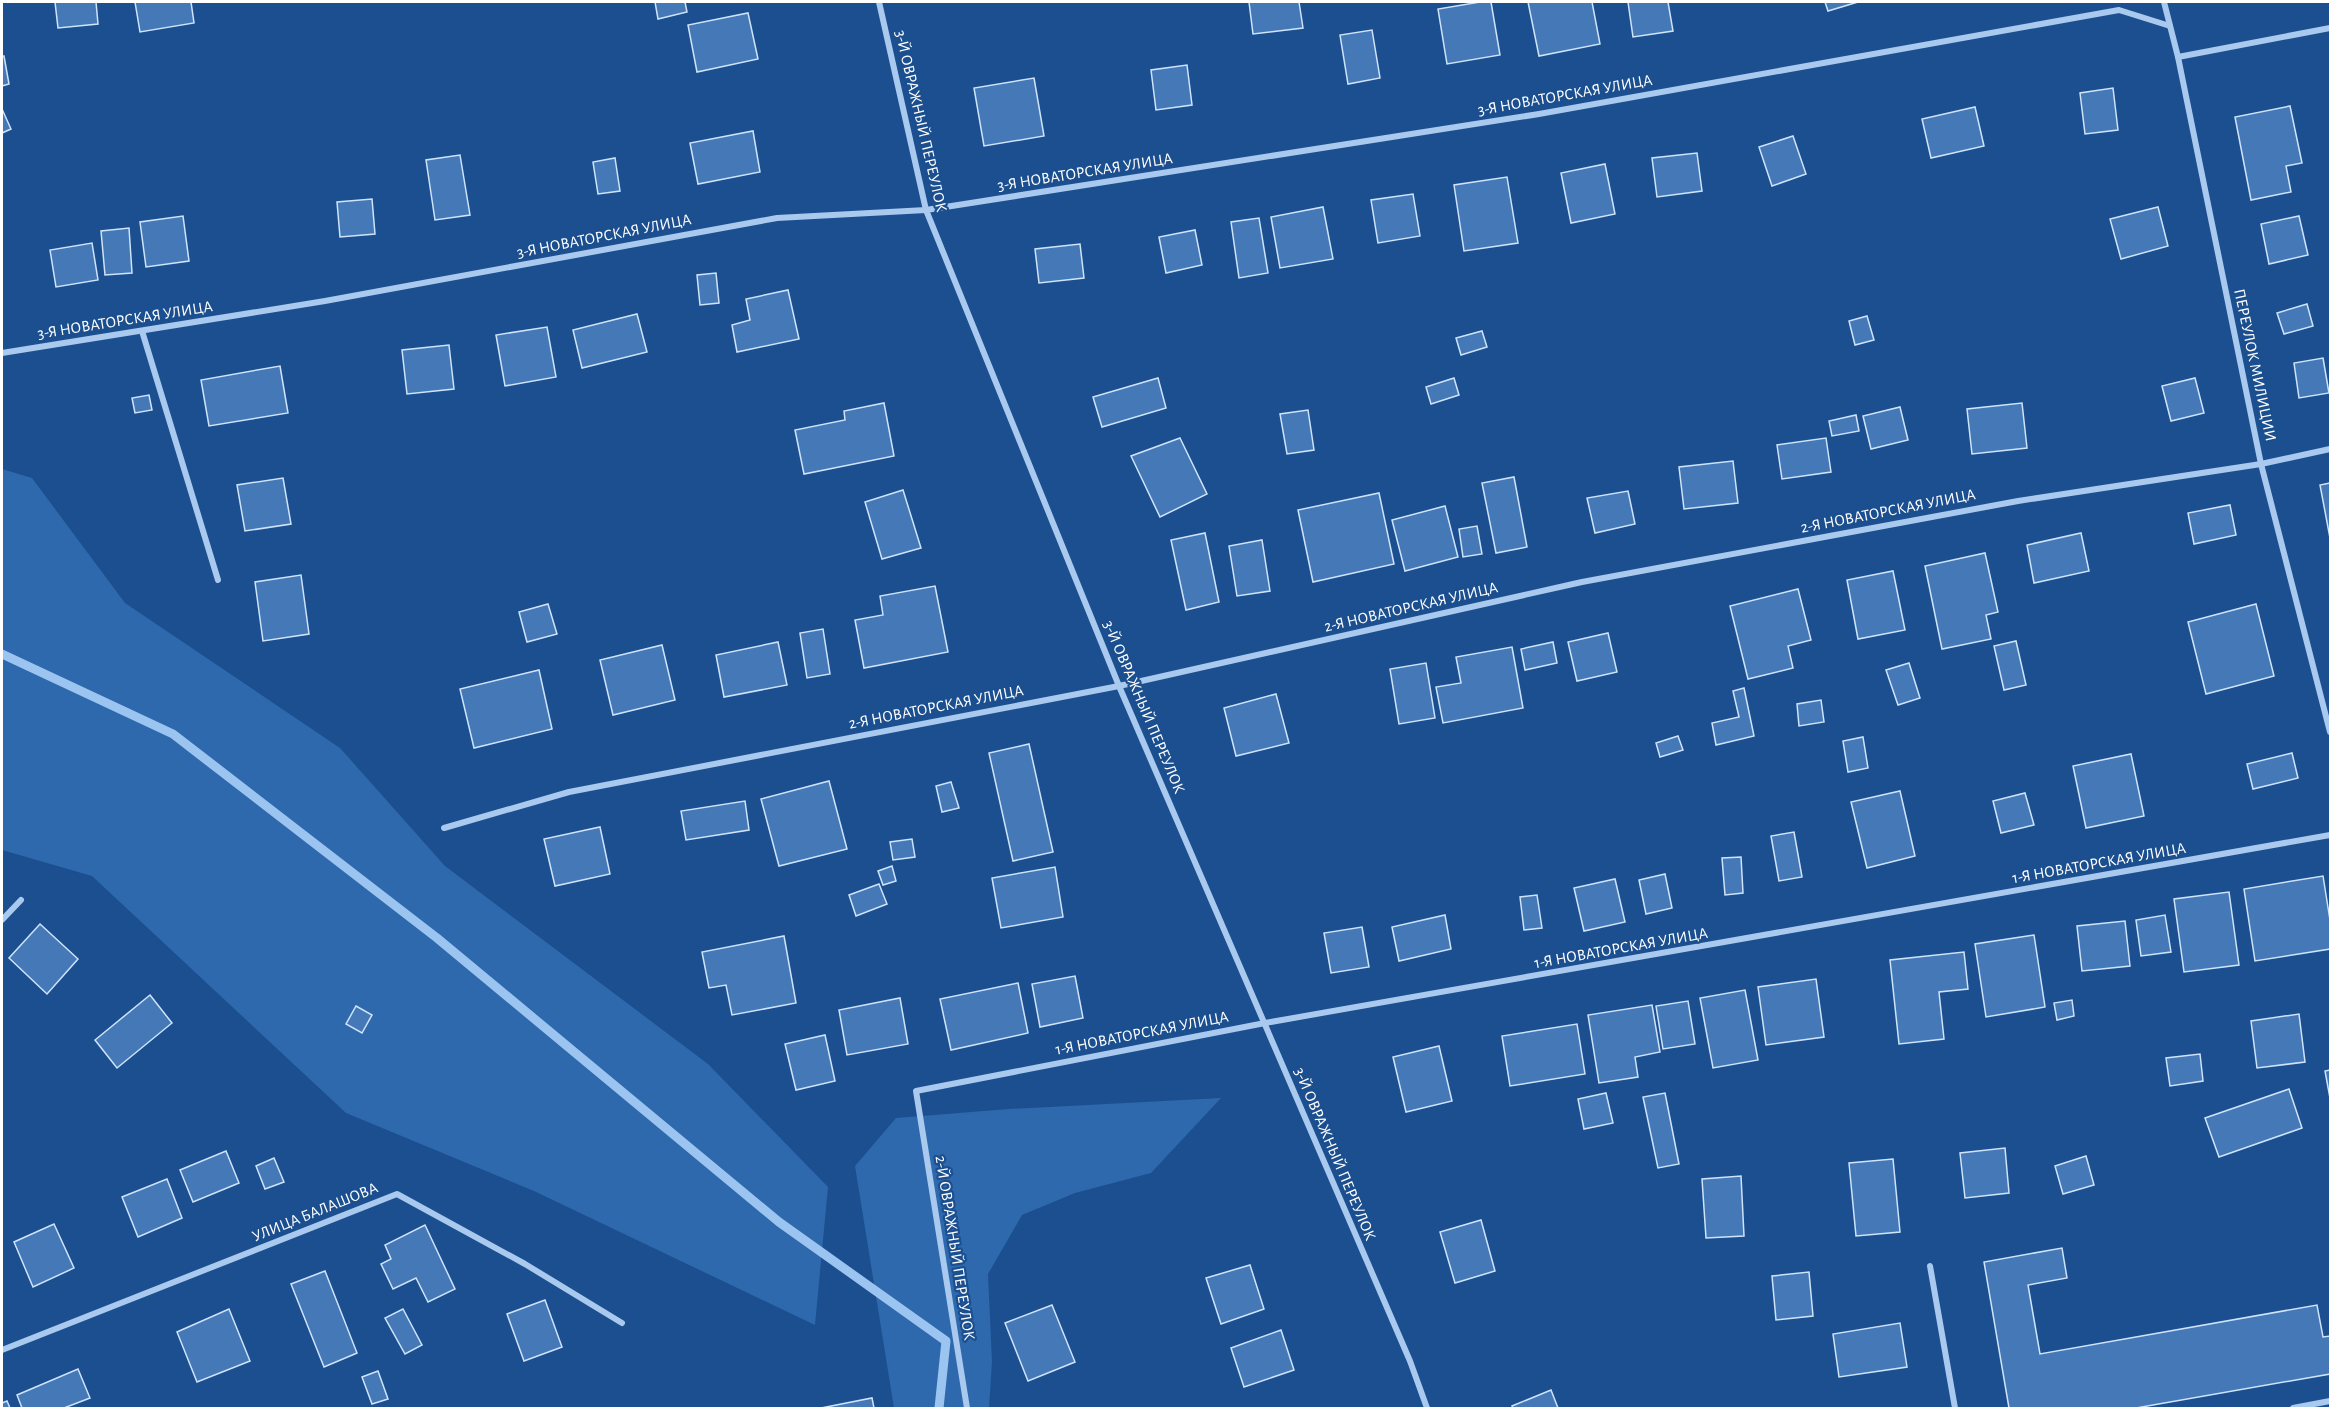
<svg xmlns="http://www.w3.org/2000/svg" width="2332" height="1410" font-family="'Alegreya Sans',sans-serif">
  <rect width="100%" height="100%" fill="#1b4f8f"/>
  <g fill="#2e69ad">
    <path d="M2 469 32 478 125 603 340 748 445 866 708 1064 828 1187 815 1325 534 1191 346 1113 92 876 2 850Z"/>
    <path d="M1221 1098 1151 1173 1075 1193 1022 1215 988 1274 992 1362 989 1408H894L855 1166 896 1118 1009 1109Z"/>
  </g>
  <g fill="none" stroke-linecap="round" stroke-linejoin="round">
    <path stroke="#9cc4f0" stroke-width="9" d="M2 654 173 734 437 938 779 1222 946 1341 939 1408"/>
  </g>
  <g fill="#4478b7" stroke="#cfe3fa" stroke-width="1.5">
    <path d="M55 2H96L98 24 58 28Z"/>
    <path d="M135 2H191L194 23 140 32Z"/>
    <path d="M655 2H685L687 12 658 19Z"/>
    <path d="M1249 2H1299L1303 28 1253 34Z"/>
    <path d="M1480 2H1491L1500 55 1447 64 1438 9Z"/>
    <path d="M1528 2H1592L1600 44 1539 56Z"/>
    <path d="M1628 2H1668L1673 31 1633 37Z"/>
    <path d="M1825 2H1858L1828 11Z"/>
    <path d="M748 13 758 59 697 72 688 25Z"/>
    <path d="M1372 30 1380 78 1348 84 1340 35Z"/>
    <path d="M2 56H4L9 84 2 86Z"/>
    <path d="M1187 65 1192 105 1156 110 1151 70Z"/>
    <path d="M1034 78 1044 136 984 146 974 88Z"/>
    <path d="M2113 88 2118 130 2085 134 2080 93Z"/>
    <path d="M2290 106 2302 163 2286 166 2291 192 2251 200 2235 117Z"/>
    <path d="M1975 107 1984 146 1931 158 1922 119Z"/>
    <path d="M2 109 11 129 2 133Z"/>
    <path d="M753 131 760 172 698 184 690 143Z"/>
    <path d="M1793 136 1806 174 1772 186 1759 147Z"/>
    <path d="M1697 153 1702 191 1657 197 1652 158Z"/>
    <path d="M460 155 470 215 435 220 426 160Z"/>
    <path d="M615 158 620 191 598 194 593 162Z"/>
    <path d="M1605 164 1615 214 1571 223 1561 173Z"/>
    <path d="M1507 177 1518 243 1464 251 1454 185Z"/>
    <path d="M1413 194 1420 236 1378 243 1371 200Z"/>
    <path d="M372 199 375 234 340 237 337 202Z"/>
    <path d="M1323 207 1333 259 1280 268 1271 217Z"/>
    <path d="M2158 207 2168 246 2121 259 2110 219Z"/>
    <path d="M183 216 189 261 146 267 140 222Z"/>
    <path d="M2299 216 2308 255 2269 264 2261 224Z"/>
    <path d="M1259 218 1268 273 1239 278 1231 222Z"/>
    <path d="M129 228 132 273 105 275 101 231Z"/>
    <path d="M1195 230 1202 265 1166 273 1159 237Z"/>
    <path d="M92 243 98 280 56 287 50 250Z"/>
    <path d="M1080 244 1084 278 1039 283 1035 249Z"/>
    <path d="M716 273 719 303 700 305 697 275Z"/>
    <path d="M788 290 799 339 737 352 732 325 750 320 746 299Z"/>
    <path d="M2307 304 2313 326 2284 334 2277 313Z"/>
    <path d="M637 314 647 352 582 368 573 330Z"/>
    <path d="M1867 316 1874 340 1855 345 1849 321Z"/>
    <path d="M547 327 556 377 505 386 496 335Z"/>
    <path d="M1482 331 1487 347 1461 355 1456 338Z"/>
    <path d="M449 345 454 389 407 394 402 350Z"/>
    <path d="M2323 358 2329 393 2299 398 2294 363Z"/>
    <path d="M280 366 288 413 209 426 201 380Z"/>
    <path d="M1158 378 1166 408 1102 427 1093 397Z"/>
    <path d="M1454 378 1459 395 1431 404 1426 387Z"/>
    <path d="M2195 378 2204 413 2171 421 2162 386Z"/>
    <path d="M149 395 152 410 135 413 132 398Z"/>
    <path d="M884 403 894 456 804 474 795 430 845 420 844 411Z"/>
    <path d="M2022 403 2027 448 1972 454 1967 409Z"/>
    <path d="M1900 407 1908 440 1871 449 1863 416Z"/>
    <path d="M1308 410 1314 450 1287 454 1280 414Z"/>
    <path d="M1856 415 1859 431 1832 436 1829 421Z"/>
    <path d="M1180 438 1207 494 1160 517 1131 456Z"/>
    <path d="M1826 438 1831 472 1782 479 1777 445Z"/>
    <path d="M1733 461 1738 503 1684 509 1679 467Z"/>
    <path d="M1514 477 1527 547 1496 553 1482 483Z"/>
    <path d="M283 478 291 524 245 531 237 485Z"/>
    <path d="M2330 483V538L2320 485Z"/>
    <path d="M903 490 921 548 882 559 865 502Z"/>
    <path d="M1628 491 1635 524 1595 533 1587 498Z"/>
    <path d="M1379 493 1394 564 1313 582 1298 510Z"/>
    <path d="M2230 505 2236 535 2194 544 2188 513Z"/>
    <path d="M1445 506 1458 557 1405 571 1392 520Z"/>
    <path d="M1477 526 1482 554 1463 557 1459 529Z"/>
    <path d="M1205 533 1219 602 1186 610 1171 540Z"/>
    <path d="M2081 533 2089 571 2034 583 2027 545Z"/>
    <path d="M1262 540 1270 591 1237 596 1229 546Z"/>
    <path d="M1985 553 1998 612 1986 615 1991 639 1942 649 1925 566Z"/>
    <path d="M1893 571 1905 630 1858 639 1847 580Z"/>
    <path d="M301 575 309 634 263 641 255 582Z"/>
    <path d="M935 586 948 652 864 668 855 620 883 615 880 596Z"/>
    <path d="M1798 589 1811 640 1788 646 1793 668 1748 679 1730 606Z"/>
    <path d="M548 604 557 634 527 642 519 612Z"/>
    <path d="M2256 604 2274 676 2206 694 2188 622Z"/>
    <path d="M823 629 830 674 807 678 800 633Z"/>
    <path d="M1608 633 1617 672 1577 681 1568 642Z"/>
    <path d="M2016 641 2026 685 2004 690 1994 646Z"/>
    <path d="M778 642 787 685 724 697 716 655Z"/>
    <path d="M1553 642 1557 663 1525 670 1521 649Z"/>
    <path d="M662 645 675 700 613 715 600 660Z"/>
    <path d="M1512 647 1523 708 1443 723 1436 687 1461 683 1456 657Z"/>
    <path d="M1426 663 1435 718 1399 724 1390 669Z"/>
    <path d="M1909 663 1920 698 1898 705 1886 670Z"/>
    <path d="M539 670 552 729 474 748 460 689Z"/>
    <path d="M1744 688 1754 736 1716 745 1712 723 1739 717 1733 691Z"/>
    <path d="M1276 694 1289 743 1236 756 1224 708Z"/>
    <path d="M1821 700 1824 722 1799 726 1797 704Z"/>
    <path d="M1678 736 1683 750 1660 757 1656 743Z"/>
    <path d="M1863 737 1868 768 1848 772 1843 741Z"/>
    <path d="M1029 744 1053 852 1013 861 989 753Z"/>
    <path d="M2292 753 2298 778 2253 789 2247 764Z"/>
    <path d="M2131 754 2144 816 2086 828 2073 766Z"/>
    <path d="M829 781 847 849 779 866 761 799Z"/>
    <path d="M951 782 959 808 942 812 936 786Z"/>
    <path d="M1900 791 1915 856 1867 868 1851 802Z"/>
    <path d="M2025 793 2034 825 2001 833 1993 801Z"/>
    <path d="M745 801 749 830 686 840 681 811Z"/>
    <path d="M600 827 610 874 555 886 544 839Z"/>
    <path d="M1794 832 1802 877 1779 881 1771 836Z"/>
    <path d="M912 839 915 857 893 860 890 842Z"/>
    <path d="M1741 857 1743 893 1725 895 1722 858Z"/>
    <path d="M892 866 896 881 883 885 878 871Z"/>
    <path d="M1055 867 1063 917 1001 928 992 878Z"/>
    <path d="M1665 874 1672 908 1646 914 1639 880Z"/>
    <path d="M2323 876 2330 920V949L2255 961 2244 889Z"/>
    <path d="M1615 879 1625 922 1584 931 1574 888Z"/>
    <path d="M879 884 887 904 856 916 849 895Z"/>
    <path d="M2229 892 2239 965 2184 972 2174 899Z"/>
    <path d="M1537 895 1542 928 1524 930 1520 897Z"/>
    <path d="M1445 915 1451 949 1399 961 1392 927Z"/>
    <path d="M2165 915 2171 952 2141 956 2136 920Z"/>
    <path d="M2125 921 2130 966 2082 971 2077 926Z"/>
    <path d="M40 924 78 959 47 994 9 958Z"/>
    <path d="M1362 927 1369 967 1331 973 1324 933Z"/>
    <path d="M2034 935 2045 1007 1986 1017 1975 944Z"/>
    <path d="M784 936 796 1003 732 1015 726 985 709 988 702 952Z"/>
    <path d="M1964 952 1968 989 1939 992 1944 1039 1899 1044 1890 960Z"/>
    <path d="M1075 976 1083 1018 1040 1027 1032 984Z"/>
    <path d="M1816 979 1824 1037 1766 1045 1758 987Z"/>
    <path d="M1018 983 1028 1033 951 1050 940 999Z"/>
    <path d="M1745 990 1758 1060 1713 1068 1700 998Z"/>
    <path d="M150 995 172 1023 117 1068 95 1040Z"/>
    <path d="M900 998 908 1044 847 1055 839 1010Z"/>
    <path d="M2072 1000 2074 1016 2057 1020 2054 1003Z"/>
    <path d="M1688 1001 1695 1044 1663 1049 1656 1006Z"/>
    <path d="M1652 1005 1660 1052 1635 1057 1638 1077 1599 1083 1588 1015Z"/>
    <path d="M356 1006 372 1015 362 1033 346 1024Z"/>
    <path d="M2299 1014 2305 1062 2257 1068 2251 1021Z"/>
    <path d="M1577 1024 1585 1074 1510 1086 1502 1036Z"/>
    <path d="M825 1035 835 1081 796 1090 785 1044Z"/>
    <path d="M1439 1046 1452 1101 1406 1112 1393 1057Z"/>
    <path d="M2200 1054 2203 1081 2170 1086 2166 1058Z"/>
    <path d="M2330 1070V1098L2325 1071Z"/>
    <path d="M2289 1089 2302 1128 2219 1157 2205 1118Z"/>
    <path d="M1606 1093 1613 1123 1584 1129 1578 1099Z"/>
    <path d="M1665 1093 1679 1164 1658 1168 1643 1097Z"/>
    <path d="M2005 1148 2009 1193 1965 1198 1960 1153Z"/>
    <path d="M226 1151 239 1183 193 1202 180 1170Z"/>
    <path d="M2086 1156 2094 1185 2063 1194 2055 1166Z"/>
    <path d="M274 1158 284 1182 265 1189 256 1166Z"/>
    <path d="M1893 1159 1900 1232 1856 1236 1849 1163Z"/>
    <path d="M1741 1176 1744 1236 1706 1238 1702 1179Z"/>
    <path d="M167 1179 182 1218 138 1237 122 1197Z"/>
    <path d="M1481 1220 1495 1271 1455 1283 1440 1232Z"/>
    <path d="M54 1224 74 1268 33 1287 14 1242Z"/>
    <path d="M425 1225 455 1289 428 1302 416 1278 393 1289 381 1264 391 1259 385 1245Z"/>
    <path d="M2062 1248 2067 1278 2028 1285 2040 1354 2317 1305 2323 1337 2330 1336V1374L2136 1408H2009L1984 1262Z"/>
    <path d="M1250 1265 1264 1309 1221 1324 1206 1278Z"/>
    <path d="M325 1271 357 1353 324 1367 291 1284Z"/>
    <path d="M1809 1272 1813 1316 1776 1320 1772 1276Z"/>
    <path d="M545 1300 562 1347 524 1361 507 1314Z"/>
    <path d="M1052 1305 1075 1362 1028 1381 1005 1323Z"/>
    <path d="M229 1309 250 1361 197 1382 177 1332Z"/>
    <path d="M403 1309 422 1345 405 1354 385 1318Z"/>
    <path d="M1900 1323 1907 1367 1839 1377 1833 1334Z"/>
    <path d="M1281 1330 1294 1370 1244 1387 1231 1348Z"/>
    <path d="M78 1369 90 1398 64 1408H22L17 1395Z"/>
    <path d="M378 1371 388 1399 372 1404 362 1377Z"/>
    <path d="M1551 1390 1558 1408H1513L1512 1406Z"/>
    <path d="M872 1398 874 1408H821Z"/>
    <path d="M7 1401 10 1408H2V1403Z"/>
  </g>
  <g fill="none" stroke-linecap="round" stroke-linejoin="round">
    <g stroke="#a9c9ee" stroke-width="6">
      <path d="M879 2 926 210 1119 686 1410 1361 1427 1408"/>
      <path d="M2164 2 2178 57 2261 464 2330 732"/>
      <path d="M2178 57 2330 28"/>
      <path d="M142 331 218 580"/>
      <path d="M2 353 325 301 777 218 926 210 1539 114 2119 10 2170 26"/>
      <path d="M444 828 569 792 1119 686 1582 582 2018 501 2261 464 2330 449"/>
      <path d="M2 920 21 900"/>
      <path d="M1930 1266 1955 1408"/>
      <path d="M2 1350 397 1194 525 1264 622 1323"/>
      <path d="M967 1408 916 1091 1265 1023 2330 835"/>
      <path d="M2293 1408 2330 1401"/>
    </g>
  </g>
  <g text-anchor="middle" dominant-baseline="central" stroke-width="4.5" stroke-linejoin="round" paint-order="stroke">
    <g font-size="16" fill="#fff" stroke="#1b4f8f">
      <text transform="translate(1565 95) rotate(-10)">3-Я НОВАТОРСКАЯ УЛИЦА</text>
      <text transform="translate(921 121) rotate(77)">3-Й ОВРАЖНЫЙ ПЕРЕУЛОК</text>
      <text transform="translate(1085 172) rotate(-9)">3-Я НОВАТОРСКАЯ УЛИЦА</text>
      <text transform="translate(604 236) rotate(-11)">3-Я НОВАТОРСКАЯ УЛИЦА</text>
      <text transform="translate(125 320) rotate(-9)">3-Я НОВАТОРСКАЯ УЛИЦА</text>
      <text transform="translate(2255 365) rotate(78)">ПЕРЕУЛОК МИЛИЦИИ</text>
      <text transform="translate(1888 511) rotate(-11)">2-Я НОВАТОРСКАЯ УЛИЦА</text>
      <text transform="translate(1411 607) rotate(-13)">2-Я НОВАТОРСКАЯ УЛИЦА</text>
      <text transform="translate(936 707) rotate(-11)">2-Я НОВАТОРСКАЯ УЛИЦА</text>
      <text transform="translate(1144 707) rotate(67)">3-Й ОВРАЖНЫЙ ПЕРЕУЛОК</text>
      <text transform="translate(2099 863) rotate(-10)">1-Я НОВАТОРСКАЯ УЛИЦА</text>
      <text transform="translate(1621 948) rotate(-10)">1-Я НОВАТОРСКАЯ УЛИЦА</text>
      <text transform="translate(1142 1033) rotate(-11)">1-Я НОВАТОРСКАЯ УЛИЦА</text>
      <text transform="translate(1335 1154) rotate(67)">3-Й ОВРАЖНЫЙ ПЕРЕУЛОК</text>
      <text transform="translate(315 1212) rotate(-22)">УЛИЦА БАЛАШОВА</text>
      <text transform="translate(955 1248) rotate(81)">2-Й ОВРАЖНЫЙ ПЕРЕУЛОК</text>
    </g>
  </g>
  <rect width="2332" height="1410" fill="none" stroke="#ffffff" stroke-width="6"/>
</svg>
